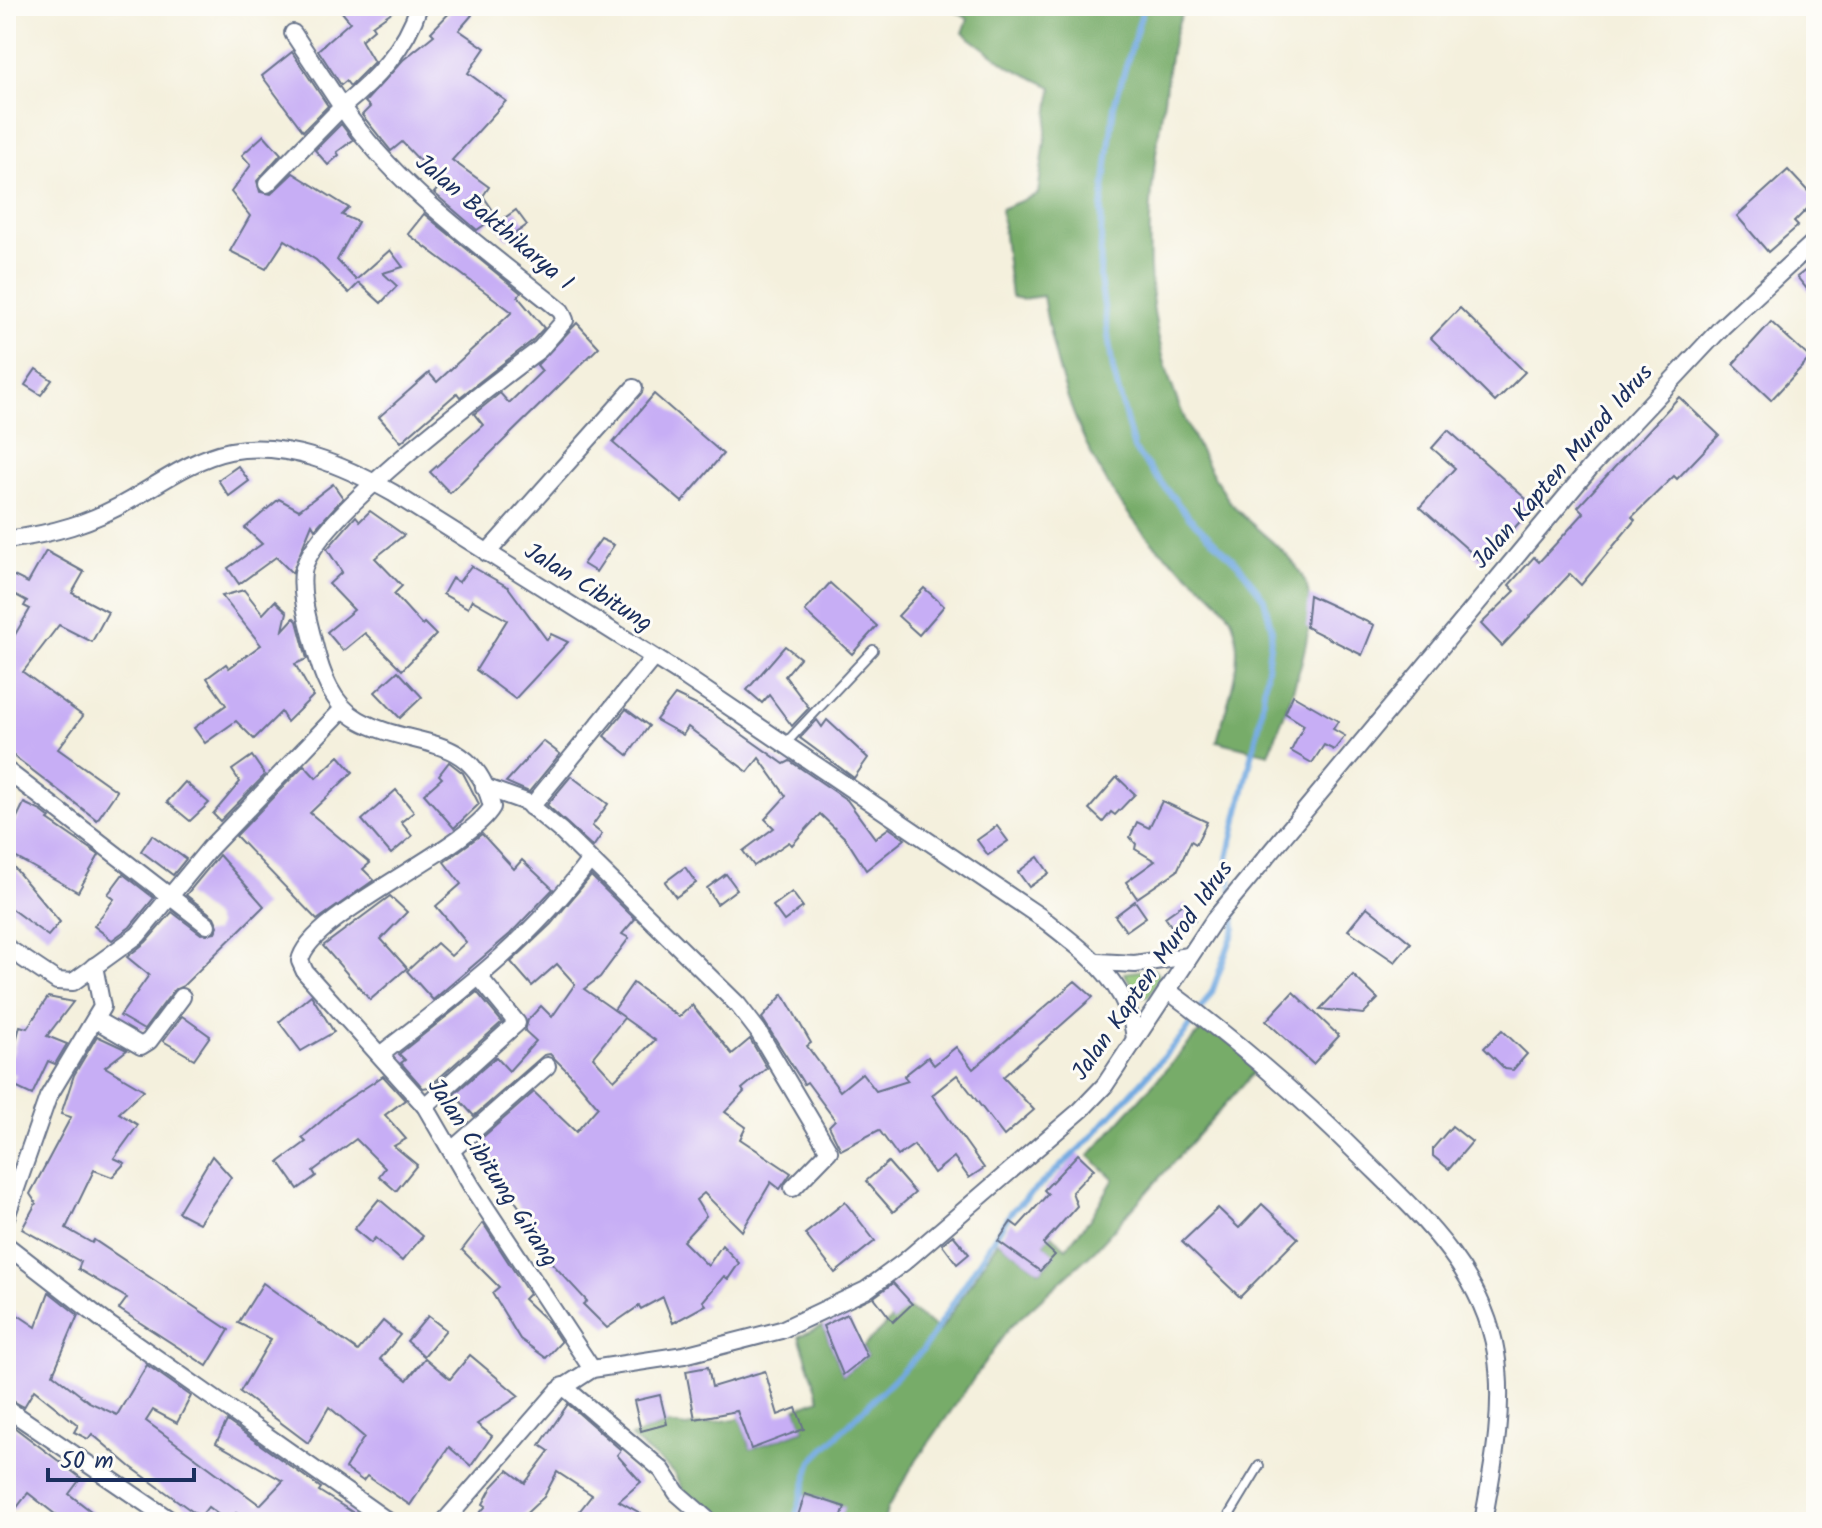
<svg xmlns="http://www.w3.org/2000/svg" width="1822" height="1528" font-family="Kalam,sans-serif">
  <rect width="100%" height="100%" fill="#fdfcf7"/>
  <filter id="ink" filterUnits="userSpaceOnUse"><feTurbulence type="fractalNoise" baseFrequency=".0125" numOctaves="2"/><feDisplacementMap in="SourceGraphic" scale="16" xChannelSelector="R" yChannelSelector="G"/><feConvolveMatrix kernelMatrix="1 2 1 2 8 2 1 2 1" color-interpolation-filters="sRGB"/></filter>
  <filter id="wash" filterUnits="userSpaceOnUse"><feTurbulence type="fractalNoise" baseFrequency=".006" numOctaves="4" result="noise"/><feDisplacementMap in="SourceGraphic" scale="32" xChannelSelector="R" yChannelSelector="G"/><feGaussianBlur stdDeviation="1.8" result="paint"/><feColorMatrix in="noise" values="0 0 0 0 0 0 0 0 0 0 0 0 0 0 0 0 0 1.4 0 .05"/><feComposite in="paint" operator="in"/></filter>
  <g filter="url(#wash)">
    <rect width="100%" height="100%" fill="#f4f0dd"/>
    <path fill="#94c879" stroke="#587c6c" stroke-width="2" d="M1153 969 1160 977 1148 997 1139 996 1124 973Z"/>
    <g fill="#77ac69" stroke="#496e64" stroke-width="2">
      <path d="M947 6H1186C1169 38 1168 77 1162 112 1138 263 1143 364 1226 496 1248 530 1298 550 1308 591 1318 636 1285 712 1269 754L1217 741C1227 703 1245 662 1233 623 1226 599 1173 564 1152 542 1088 473 1058 388 1043 296L1022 299 1011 297 1001 209 1038 194 1052 87 1008 66 963 33 968 19Z"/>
      <path d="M1209 1021 1262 1063 1095 1250 1009 1328 912 1467 887 1509 884 1522H840L844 1507 805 1494 796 1522H724L704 1510 684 1492 673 1472 630 1437 667 1424 686 1427 740 1418 751 1449 804 1430 796 1408 820 1399 799 1336 823 1326 843 1375 867 1356 863 1347 905 1306 940 1331 998 1241 1040 1271 1055 1256 1043 1244 1051 1234 1066 1248 1090 1219 1114 1179 1089 1156Z"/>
    </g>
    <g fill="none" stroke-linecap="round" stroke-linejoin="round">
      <g stroke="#73aae1" stroke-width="6">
        <path d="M1144 6 1114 106 1102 208 1100 278 1113 370 1134 449 1188 516 1240 566 1264 599 1272 630 1260 721 1228 858 1232 892"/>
        <path d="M794 1522 812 1461 923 1350 1011 1212 1089 1140 1185 1033 1212 992 1235 928 1233 903"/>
      </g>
    </g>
    <g id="blocks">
      <g fill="#c7aef5" fill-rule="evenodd">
        <path d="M337 6H400L372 26 374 29 361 40 374 62 350 86 346 81 341 85 318 50 350 22Z"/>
        <path d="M456 6H462L472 15 459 30 485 48 468 73 506 101 452 160 489 187 483 196 497 216 477 230 434 193 442 184 402 142 391 151 362 115 370 107 365 102 403 60 434 35 431 32Z"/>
        <path d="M292 52 328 106 303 131 262 76Z"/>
        <path d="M341 124 353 140 337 152 339 155 328 165 315 150Z"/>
        <path d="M264 135 281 154 257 181 260 192 271 194 293 173 349 208 342 215 358 222 337 260 356 280 390 250 403 267 383 273 397 286 381 303 359 283 349 293 316 260 285 240 266 269 230 251 250 216 231 192 251 165 242 155Z"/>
        <path d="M1788 170 1816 200 1794 222 1798 226 1768 252 1737 216Z"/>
        <path d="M516 210 527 225 507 239 496 224Z"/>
        <path d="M424 214 521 293 518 297 544 328 532 341 460 397 457 393 401 442 379 417 429 373 437 382 512 312 408 234Z"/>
        <path d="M1816 262V300L1797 277Z"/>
        <path d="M1460 308 1525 372 1495 402 1431 338Z"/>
        <path d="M1771 322 1810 358 1771 400 1733 364Z"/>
        <path d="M577 323 599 347 450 493 430 472 483 425 474 414 500 393 509 403 542 371 537 365Z"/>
        <path d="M36 369 52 380 41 395 25 385Z"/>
        <path d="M654 394 723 454 682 502 613 443Z"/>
        <path d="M1679 397 1719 435 1677 479 1674 476 1632 517 1635 520 1581 585 1570 574 1502 646 1481 624 1515 591 1509 585 1534 557 1539 562 1584 513 1578 507Z"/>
        <path d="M1448 430 1534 506 1483 563 1420 507 1455 468 1432 448Z"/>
        <path d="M238 466 249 481 229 496 218 480Z"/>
        <path d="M333 484 343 498 315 529 312 524 292 573 276 557 239 584 228 568 262 544 245 528 279 499 299 510Z"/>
        <path d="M370 511 404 535 375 558 402 586 394 594 422 625 424 623 436 635 402 670 365 633 343 651 327 632 354 610 329 584 342 572 327 549 356 516 360 521Z"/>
        <path d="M601 539 614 545 596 572 583 564Z"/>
        <path d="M46 551 84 572 72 593 108 612 92 642 59 625 23 672 83 716 58 749 117 791 97 820 6 750V650L30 609 24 606 27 601 6 590V572L28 583Z"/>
        <path d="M471 566 508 587 547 640 551 634 568 642 515 699 476 670 507 620 472 600 468 608 443 594 452 578 459 582Z"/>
        <path d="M830 583 877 626 852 654 805 611Z"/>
        <path d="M924 588 944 606 919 635 898 616Z"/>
        <path d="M244 590 263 614 275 601 287 612 283 630 294 618 297 621 307 659 295 664 313 696 287 722 281 712 254 739 236 721 205 743 194 728 226 705 207 678 226 664 229 668 261 645 222 596Z"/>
        <path d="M1309 595 1374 625 1362 655 1306 627Z"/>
        <path d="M785 646 800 658 785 676 809 708 792 726 769 695 762 703 747 690Z"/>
        <path d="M398 671 422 697 400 718 375 692Z"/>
        <path d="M675 695 709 711 784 764 790 761 847 800 875 838 889 828 905 839 866 870 846 839 820 814 792 845 789 842 754 866 743 851 774 828 765 819 786 796 759 758 748 772 688 727 683 735 656 720Z"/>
        <path d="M1293 695 1338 721 1333 729 1345 736 1334 750 1324 745 1312 763 1291 751 1304 725 1285 713Z"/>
        <path d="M626 709 649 726 628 755 604 736Z"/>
        <path d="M817 720 822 727 827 720 868 758 854 778 800 738Z"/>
        <path d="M543 741 560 754 529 792 506 782Z"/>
        <path d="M252 756 265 775 220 821 213 814 240 782 232 770Z"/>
        <path d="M339 756 353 772 310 813 370 863 363 869 374 880 317 920 236 836 304 765 316 778Z"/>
        <path d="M449 762 463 773 479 804 454 828 424 794 442 778 439 775Z"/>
        <path d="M571 776 608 804 592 826 602 834 593 847 547 805Z"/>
        <path d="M1117 777 1135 794 1115 815 1111 812 1103 822 1089 809Z"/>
        <path d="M185 782 209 803 190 821 167 802Z"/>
        <path d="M396 790 414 812 401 822 412 836 391 854 362 820Z"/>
        <path d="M1162 801 1207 822 1196 844 1191 841 1177 871 1137 898 1126 882 1155 861 1135 849 1136 844 1130 837 1137 822 1149 828Z"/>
        <path d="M24 803 41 811 50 818 48 820 99 855 78 892 6 852V840Z"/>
        <path d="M997 826 1008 841 988 855 977 840Z"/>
        <path d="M482 834 514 869 522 860 553 889 510 934 433 1000 407 971 437 943 451 956 466 942 436 906 461 884 444 862Z"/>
        <path d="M152 835 186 859 173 875 141 851Z"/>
        <path d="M219 855 264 906 183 986 174 990 144 1030 120 1016 149 975 127 957 146 942 172 912 201 934 215 932 218 926 214 917 186 895Z"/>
        <path d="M1038 857 1049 873 1029 887 1018 872Z"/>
        <path d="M6 858 60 922 48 936 6 905Z"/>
        <path d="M685 867 696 883 676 897 665 882Z"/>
        <path d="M123 874 154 898 130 927 112 940 94 926 114 899 108 894Z"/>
        <path d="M726 874 737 889 717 904 707 888Z"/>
        <path d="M591 876 635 919 622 934 629 938 600 977 584 989 624 1017 614 1010 633 983 679 1017 692 1005 732 1054 750 1039 767 1068 742 1089 744 1092 725 1112 746 1127 740 1139 791 1173 780 1189 771 1182 742 1231 704 1193 696 1200 706 1216 683 1241 708 1266 722 1245 739 1263 728 1279 724 1276 703 1301 706 1305 673 1323 663 1297 641 1309 639 1306 607 1328 583 1304 587 1301 536 1246 543 1241 475 1144 534 1092 576 1132 598 1107 571 1075 550 1054 544 1055 474 1116 454 1094 496 1057 509 1071 536 1041 525 1031 528 1020 541 1006 552 1017 575 984 557 964 532 986 511 962 551 924ZM624 1018 655 1040 614 1080 593 1057Z"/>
        <path d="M792 892 803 907 784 921 773 906Z"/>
        <path d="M390 896 407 912 381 939 407 968 370 1000 323 946Z"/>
        <path d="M1135 901 1146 917 1126 931 1115 916Z"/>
        <path d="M1185 903 1196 919 1176 933 1165 917Z"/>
        <path d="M1367 907 1411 943 1395 962 1348 930Z"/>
        <path d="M1353 975 1378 999 1363 1014 1320 1009Z"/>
        <path d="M1075 981 1093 997 1003 1077 1034 1110 1004 1136 957 1075 932 1095 984 1168 969 1178 954 1157 934 1173 914 1145 898 1156 879 1130 841 1150 829 1126 835 1120 807 1082 804 1084 762 1018 783 994 811 1043 807 1046 840 1091 862 1073 876 1091 908 1081 904 1076 928 1057 934 1065 956 1047 973 1069Z"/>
        <path d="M477 992 502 1022 429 1087 423 1088 401 1063 405 1060 399 1054Z"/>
        <path d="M1293 992 1339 1036 1313 1064 1266 1021Z"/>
        <path d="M311 995 334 1032 301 1051 279 1022Z"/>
        <path d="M48 997 73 1002 47 1036 67 1044 55 1064 48 1061 32 1095 11 1085 16 1074 6 1072V1053L12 1056 20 1026 27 1028Z"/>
        <path d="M182 1016 210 1036 194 1059 163 1041Z"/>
        <path d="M1502 1030 1527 1054 1513 1070 1505 1069 1484 1048Z"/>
        <path d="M97 1036 127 1050 105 1067 144 1090 119 1113 138 1125 114 1158 125 1163 112 1177 94 1170 66 1228 92 1243 94 1240 229 1330 207 1366 119 1309 127 1298 78 1269 81 1262 22 1229 36 1203 30 1194 71 1117 61 1114 74 1075Z"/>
        <path d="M383 1076 405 1100 385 1115 406 1139 394 1146 417 1165 396 1191 379 1176 385 1168 356 1139 313 1171 316 1176 298 1189 279 1162 306 1142 302 1138 342 1103Z"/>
        <path d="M1452 1126 1472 1142 1449 1169 1433 1156V1148Z"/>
        <path d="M1078 1154 1094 1169 1072 1192 1077 1206 1043 1244 1055 1255 1040 1271 998 1241 1011 1222 1018 1227 1048 1194 1044 1190Z"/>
        <path d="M212 1156 231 1177 199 1223 178 1212Z"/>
        <path d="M888 1162 915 1193 893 1212 866 1181Z"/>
        <path d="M379 1199 423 1236 402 1261 375 1238 371 1243 354 1229Z"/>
        <path d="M845 1202 875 1241 835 1273 805 1234Z"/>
        <path d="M1262 1204 1298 1238 1240 1297 1182 1242 1218 1208 1239 1228Z"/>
        <path d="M483 1223 529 1294 524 1299 548 1322 561 1342 546 1358 520 1339 492 1293 499 1287 462 1250Z"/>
        <path d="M953 1235 969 1254 957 1264 942 1244Z"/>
        <path d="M263 1283 358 1351 383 1321 400 1335 380 1359 407 1380 425 1358 450 1379 470 1355 519 1396 477 1424 492 1436 471 1466 449 1447 410 1505 367 1476 363 1481 345 1468 364 1437 329 1407 308 1443 240 1392 271 1339 238 1323Z"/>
        <path d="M893 1283 912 1304 893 1322 874 1297Z"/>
        <path d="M49 1292 78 1315 53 1374 89 1402 117 1415 147 1365 191 1396 177 1423 153 1410 146 1421 260 1505 283 1481 216 1443 227 1421 321 1488 319 1491 368 1522H243L246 1519 236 1513 228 1522 208 1507 200 1517 131 1467 92 1434 88 1439 74 1432 78 1425 34 1390 24 1407 6 1397V1307L36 1327Z"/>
        <path d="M847 1314 867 1356 843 1375 823 1326Z"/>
        <path d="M428 1316 446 1330 424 1356 407 1341Z"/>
        <path d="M708 1367 712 1387 765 1371 778 1415 796 1408 804 1429 751 1449 737 1411 695 1419 686 1371Z"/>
        <path d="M660 1395 667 1424 641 1431 634 1401Z"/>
        <path d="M568 1404 621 1450 617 1455 641 1482 619 1501 656 1522H571L592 1495 557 1472 544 1497 517 1522H472L486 1506 483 1504 492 1487 508 1470 525 1483 549 1451 540 1445Z"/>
        <path d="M6 1421 81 1478 69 1494 105 1522H65L28 1493 15 1510 6 1506Z"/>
        <path d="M805 1494 845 1507 840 1522H796Z"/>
      </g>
    </g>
  </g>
  <g filter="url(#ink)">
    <use href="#blocks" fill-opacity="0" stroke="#67738a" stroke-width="2"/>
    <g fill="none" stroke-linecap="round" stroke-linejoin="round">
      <defs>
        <g id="service">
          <path d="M785 744 873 650"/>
          <path d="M1225 1522 1259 1466"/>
        </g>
        <g id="minor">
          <path d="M419 6C406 48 375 80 342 107 399 191 484 248 561 311L565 320 540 349C491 386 311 519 303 572 300 595 309 623 314 644 321 673 332 705 359 720 413 750 474 730 492 807 467 850 308 915 300 961L305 972 425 1106 472 1187 592 1369"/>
          <path d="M267 184 342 107 293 33"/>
          <path d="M6 540C52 534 92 523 132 499 163 481 195 458 230 451 286 440 345 466 393 493L687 678 1042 918C1084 951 1129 982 1135 1039"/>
          <path d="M487 553 634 388"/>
          <path d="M6 770 207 925"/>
          <path d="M484 787 526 802 561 831 738 1005 758 1031 829 1151 793 1188"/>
          <path d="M531 807 653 658"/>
          <path d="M6 947 57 981 73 982 138 935 209 849 343 709"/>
          <path d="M1098 962 1135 964 1188 956"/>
          <path d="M1167 990C1238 1042 1303 1099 1365 1161 1420 1215 1483 1272 1496 1353 1505 1408 1493 1467 1483 1522"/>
          <path d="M96 1020 141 1046 149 1041 182 997"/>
          <path d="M380 1055C457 995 531 941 589 861"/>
          <path d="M425 1106 517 1023 480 978"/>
          <path d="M452 1150 547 1066"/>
          <path d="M6 1217 48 1097 102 1007 94 966"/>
          <path d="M6 1245 108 1324 389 1522"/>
          <path d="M563 1386 662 1470 677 1493 710 1522"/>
          <path d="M6 1408 173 1522"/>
          <path d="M6 1517 12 1522"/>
          <path d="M444 1522 558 1391 592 1369 684 1355 781 1330 866 1290 904 1262 1081 1110 1105 1085 1214 920 1589 469 1722 327 1816 240"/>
        </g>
      </defs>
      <use href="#service" stroke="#67738a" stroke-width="12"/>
      <use href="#minor" stroke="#67738a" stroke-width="20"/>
      <use href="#service" stroke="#fff" stroke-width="8"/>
      <use href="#minor" stroke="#fff" stroke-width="16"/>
    </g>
  </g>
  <g text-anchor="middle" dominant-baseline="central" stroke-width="6" stroke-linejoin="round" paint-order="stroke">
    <g font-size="24" fill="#1b2f5e" stroke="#fdfcf7">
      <text transform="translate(494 223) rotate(40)">Jalan Bakthikarya I</text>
      <text transform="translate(1563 467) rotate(-49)">Jalan Kapten Murod Idrus</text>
      <text transform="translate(588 588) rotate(32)">Jalan Cibitung</text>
      <text transform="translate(1153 971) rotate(-55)">Jalan Kapten Murod Idrus</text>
      <text transform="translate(492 1173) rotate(57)">Jalan Cibitung Girang</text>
    </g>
  </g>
  <rect width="1822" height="1528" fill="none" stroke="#fdfcf7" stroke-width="32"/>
  <path d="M48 1468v12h146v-12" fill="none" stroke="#1b2f5e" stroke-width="4"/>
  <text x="60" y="1468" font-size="24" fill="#1b2f5e" stroke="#fdfcf7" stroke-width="6" paint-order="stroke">50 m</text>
</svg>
